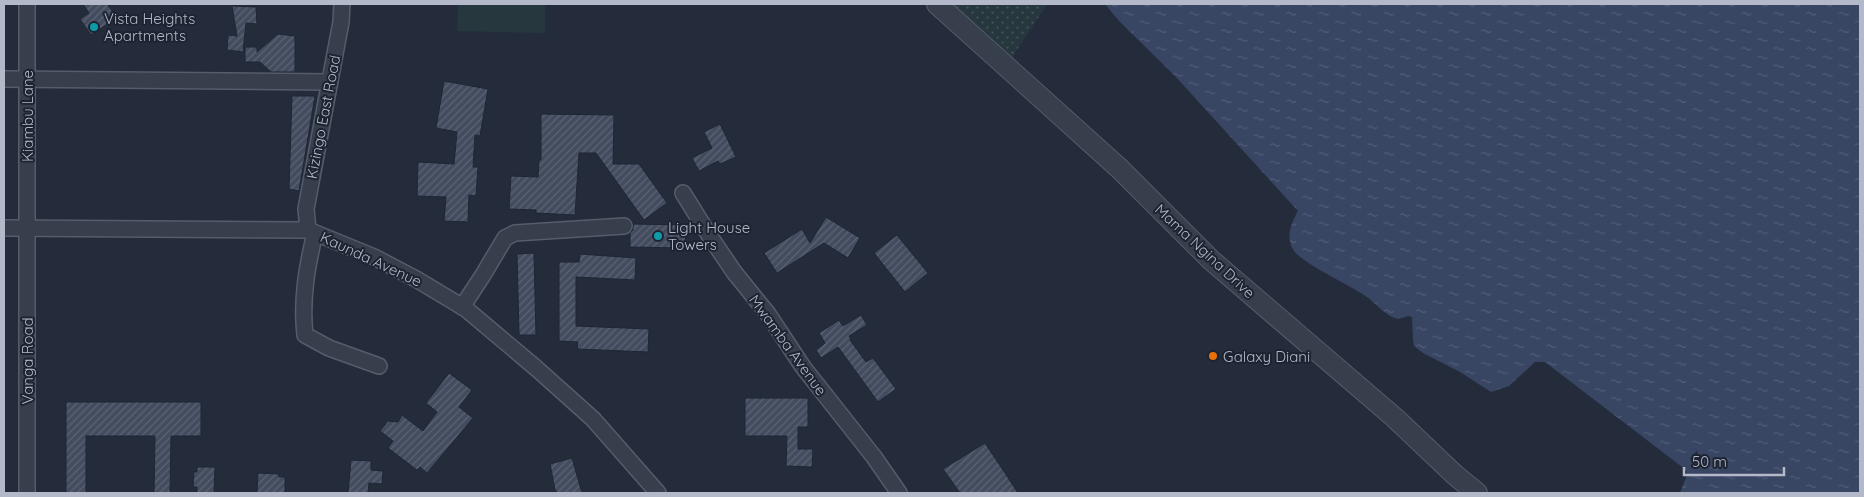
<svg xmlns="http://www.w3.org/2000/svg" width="1864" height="497" font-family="Quicksand,sans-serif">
  <defs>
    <pattern id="grass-dots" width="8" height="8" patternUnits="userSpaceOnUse" patternTransform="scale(1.25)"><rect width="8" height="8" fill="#26383d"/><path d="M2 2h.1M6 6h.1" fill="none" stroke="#435358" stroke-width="1.8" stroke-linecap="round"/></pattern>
    <pattern id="water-ripples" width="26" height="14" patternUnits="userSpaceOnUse" patternTransform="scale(1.25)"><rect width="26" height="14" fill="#384563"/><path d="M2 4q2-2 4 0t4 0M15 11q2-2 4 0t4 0" fill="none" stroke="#525e78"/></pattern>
    <pattern id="building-hatch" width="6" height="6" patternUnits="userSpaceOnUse" patternTransform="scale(1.25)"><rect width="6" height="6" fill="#434b5e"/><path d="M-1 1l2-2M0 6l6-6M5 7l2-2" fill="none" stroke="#5c6374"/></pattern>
  </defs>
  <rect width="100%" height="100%" fill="#242c3c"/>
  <path fill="url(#grass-dots)" d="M944 4H1047L1005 68Z"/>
  <path fill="#26383d" d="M458 4H545V33L457 31Z"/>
  <path fill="url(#water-ripples)" d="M1105 4H1860V493H1680L1687 475 1686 470 1545 362H1535L1509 386 1491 392 1460 372 1423 353 1414 346 1413 339 1412 317 1408 316 1398 319C1387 317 1376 304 1367 297 1350 285 1305 265 1294 251 1285 237 1291 224 1298 211L1176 77 1119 21Z"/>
  <g fill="url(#building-hatch)" stroke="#1e2533">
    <path d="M83 4H107L117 18 91 35 80 19 89 13Z"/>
    <path d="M232 6 256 7 257 24 246 23 243 52 227 50 228 35 237 36Z"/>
    <path d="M278 34 295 36V72H271L260 62H245V47H257V52Z"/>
    <path d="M444 81 488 89 480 136 475 135 473 167H478L476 196 469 195 468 222 444 221 446 197 417 196 418 162 454 164 457 132 436 128Z"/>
    <path d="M292 96H315L299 191 289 189Z"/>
    <path d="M541 114 614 115 613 164H639L667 203 644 220 596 153H579L575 215 536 213V210L509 209 511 176 538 177 539 160H541Z"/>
    <path d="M720 124 736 157 720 164 718 161 699 171 692 158 712 148 704 132Z"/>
    <path d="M826 217 860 238 848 258 824 243 777 273 764 253 802 229 810 243Z"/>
    <path d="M633 224 686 225 685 248 630 247V233L633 230Z"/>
    <path d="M897 235 928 273 905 292 874 253Z"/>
    <path d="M534 253 536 335H519L517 254Z"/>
    <path d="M580 254 636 258 635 280 576 277V326L649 329 648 352 577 349 578 342 559 341V262H579Z"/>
    <path d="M861 315 867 325 849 336 851 339 850 340 866 362 873 358 896 389 878 402 838 347 821 358 816 350 825 343 819 333 839 320 843 326Z"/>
    <path d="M449 373 472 390 459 407 473 418 427 473 420 467 417 470 388 448 393 441 380 431 388 421 398 422 402 415 423 431 437 412 426 403Z"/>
    <path d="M745 398H808V427H798V449H813L812 467 786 466 787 436H745Z"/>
    <path d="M66 402H201V436H171L170 493H154L155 436H86V493H66Z"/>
    <path d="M985 443 1007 476 1018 493H960L943 469Z"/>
    <path d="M572 458 582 493H558L555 490 550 464Z"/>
    <path d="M351 460 371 461V470L383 471 382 484 369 483 368 493H348Z"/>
    <path d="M197 467H215L214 493H197V487H193L194 472H197Z"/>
    <path d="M258 473 279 474V477H285V493H257Z"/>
  </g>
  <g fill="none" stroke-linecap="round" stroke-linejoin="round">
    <defs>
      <g id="minor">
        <path d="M27 4V493"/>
        <path d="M4 79 329 82"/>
        <path d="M683 193 711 238 734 272 768 314 803 367 874 457 899 493"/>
        <path d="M4 228 308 230 374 257 416 279 466 309 536 368 593 419 658 493"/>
        <path d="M308 230 306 209 341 22 342 4"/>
        <path d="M315 233C307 266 301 300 305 335L329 348 379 366"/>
        <path d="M462 307 483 275 505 238 515 233 624 226"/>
      </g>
      <path id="tertiary" d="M937 4 1120 169 1211 260 1395 418 1455 475 1477 493"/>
    </defs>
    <use href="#minor" stroke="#555c6a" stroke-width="18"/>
    <use href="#tertiary" stroke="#555c6a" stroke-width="22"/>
    <use href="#minor" stroke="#373e4c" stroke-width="15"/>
    <use href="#tertiary" stroke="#373e4c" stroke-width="20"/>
  </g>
  <g fill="#0f9aa8" stroke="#1d2331" stroke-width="2">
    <circle cx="94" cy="27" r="5"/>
    <circle cx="658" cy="236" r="5"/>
  </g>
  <circle fill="#e8710a" stroke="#1d2331" stroke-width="2" cx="1213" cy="356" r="5"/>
  <g text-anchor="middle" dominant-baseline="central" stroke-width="4" stroke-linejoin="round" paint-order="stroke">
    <g font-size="15" fill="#b3b9c8" stroke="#1d2331" text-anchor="start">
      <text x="104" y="18">Vista Heights<tspan x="104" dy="17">Apartments</tspan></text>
      <text x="668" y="227">Light House<tspan x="668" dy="17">Towers</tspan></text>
      <text x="1223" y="356">Galaxy Diani</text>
    </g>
    <g font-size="15" fill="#b3b9c8" stroke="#1d2331">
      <text transform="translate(27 116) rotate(-90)">Kiambu Lane</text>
      <text transform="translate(323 117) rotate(-79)">Kizingo East Road</text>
      <text transform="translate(1205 251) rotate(43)">Mama Ngina Drive</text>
      <text transform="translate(371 259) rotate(25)">Kaunda Avenue</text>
      <text transform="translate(788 345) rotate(54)">Mwamba Avenue</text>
      <text transform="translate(27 361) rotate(-90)">Vanga Road</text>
    </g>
  </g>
  <rect width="1864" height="497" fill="none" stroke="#b3b9c8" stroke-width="10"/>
  <path d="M1684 467v8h100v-8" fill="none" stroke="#b3b9c8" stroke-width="2.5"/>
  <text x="1692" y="467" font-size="15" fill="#b3b9c8" stroke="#1d2331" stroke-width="4" paint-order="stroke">50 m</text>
</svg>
